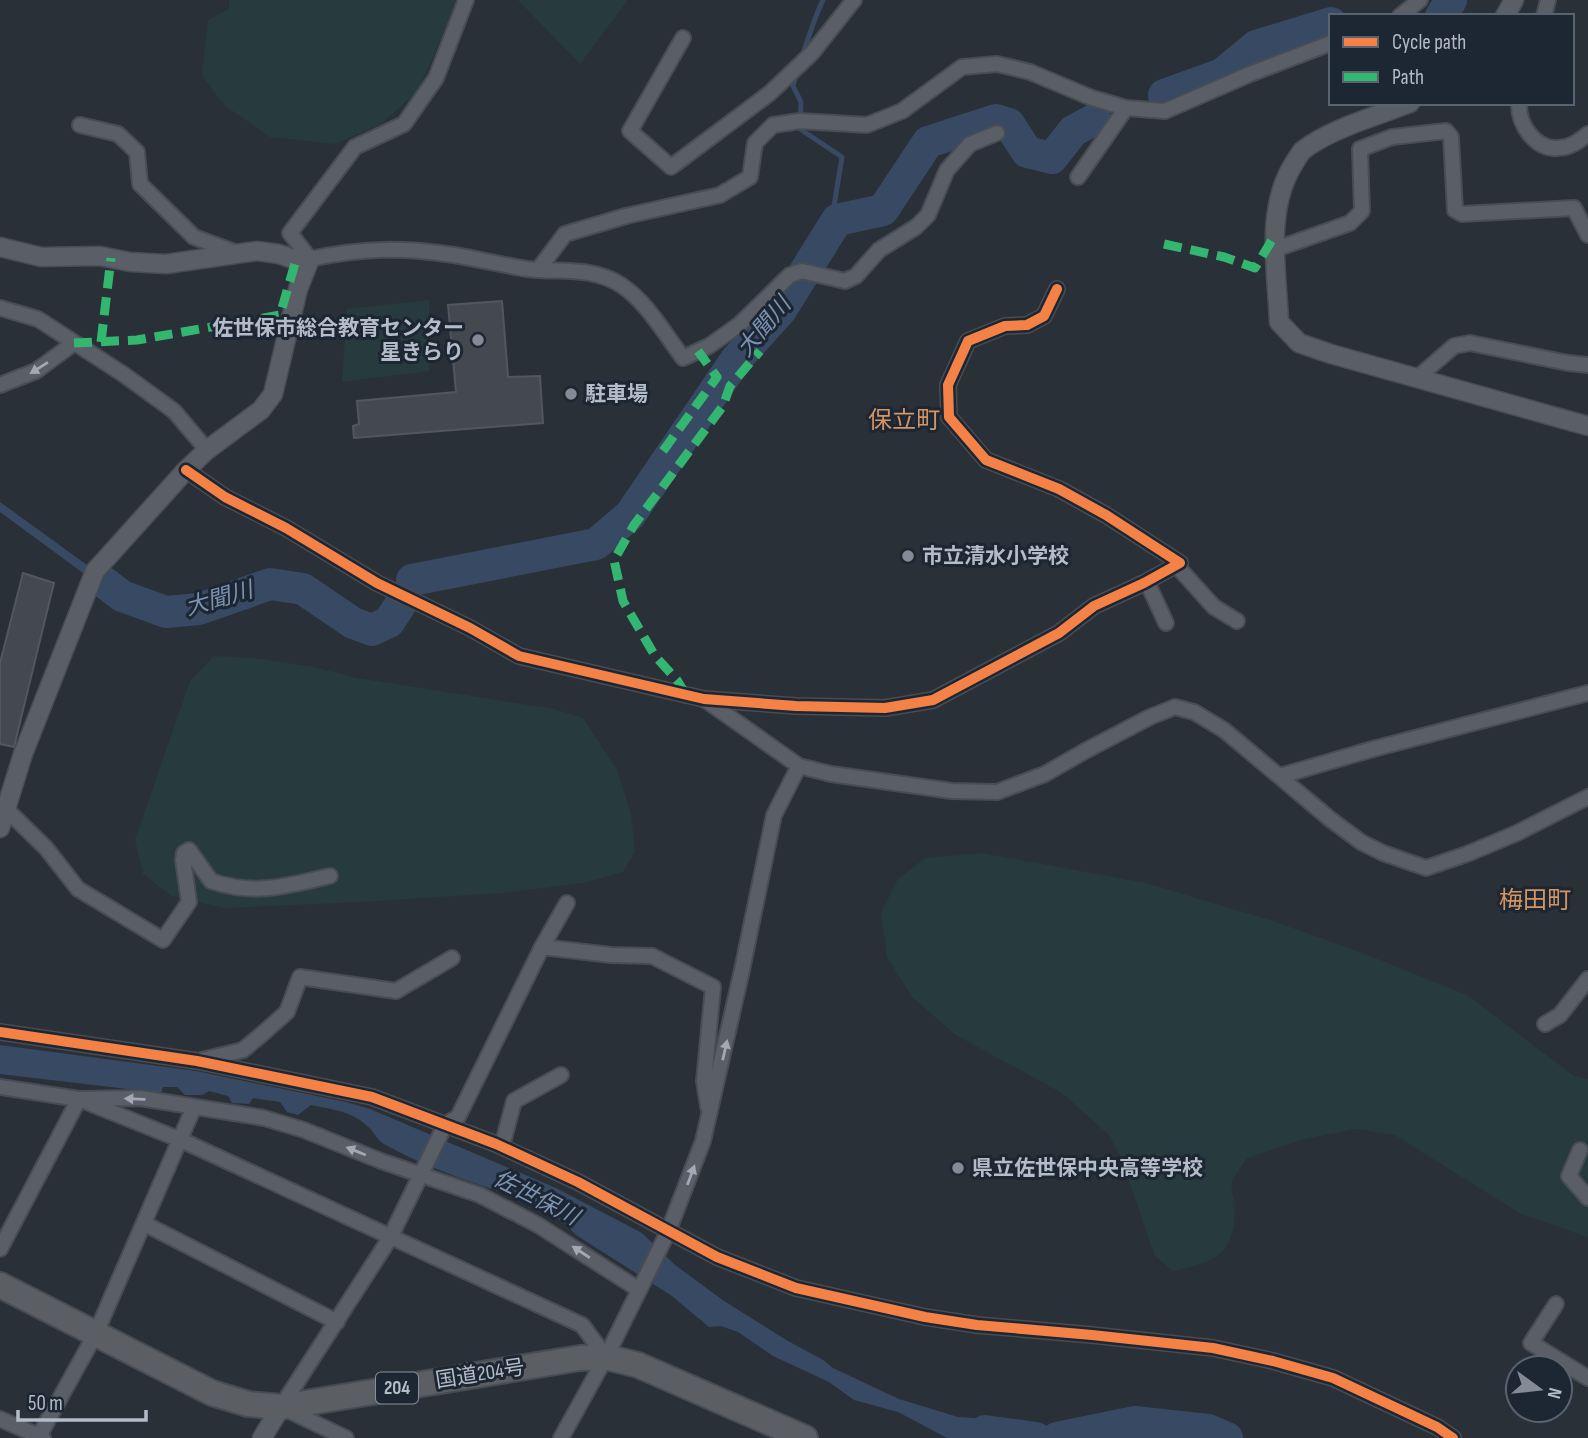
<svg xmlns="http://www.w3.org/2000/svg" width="1588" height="1438" font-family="'Sofia Sans Condensed','Noto Sans JP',sans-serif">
  <rect width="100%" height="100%" fill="#2a3038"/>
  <g fill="#273a3e">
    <path d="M229 0H459L417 92 381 124 335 144 270 137 224 105 202 75 208 20 229 9Z"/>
    <path d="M518 0H628L580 64Z"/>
    <path d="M429 300V371L342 382 347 309Z"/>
    <path d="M214 656 254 658 314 667 357 678 554 709 583 718 617 770 631 814 635 852 623 872 583 883 503 893 361 902 225 908 171 896 143 874 135 840 190 681Z"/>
    <path d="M981 853 1146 883 1270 920 1360 952 1467 995 1574 1076 1588 1079V1237L1521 1214 1395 1135 1355 1129 1300 1140 1246 1159C1242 1166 1234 1175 1232 1183 1230 1190 1235 1201 1235 1210 1234 1256 1214 1262 1173 1271L1155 1256 1120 1155 1108 1134 1062 1093 956 1035 912 997 887 957 881 913 898 879 925 858Z"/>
  </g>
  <g fill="#384963">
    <path d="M0 502 87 565 83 573 0 512Z"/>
    <path d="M0 1045 196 1071 346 1102 370 1109 556 1188 642 1233 675 1265 724 1301 788 1341 823 1360 833 1368 899 1399 958 1417 986 1419 1031 1434 1009 1438H947L898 1412 854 1400 829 1382 773 1356 738 1332 721 1326 709 1327 672 1296 576 1235C553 1208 516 1197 483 1186 450 1175 414 1161 384 1144 377 1140 373 1130 366 1125 351 1111 330 1109 311 1105L298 1115 287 1112 280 1102 253 1098 249 1104 232 1103 228 1096 209 1091 202 1095H185L177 1087H163L161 1093 0 1074Z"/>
  </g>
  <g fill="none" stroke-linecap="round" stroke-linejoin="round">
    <g stroke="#384963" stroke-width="5">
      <path d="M802 56 816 16 823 0"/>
      <path d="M797 72 793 86 801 102 800 129 842 157 834 206 837 220"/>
    </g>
    <g stroke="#384963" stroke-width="32">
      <path d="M1441 16 1451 0"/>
      <path d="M1164 95 1222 74 1256 46 1331 23"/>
      <path d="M412 580 596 544 630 515 735 361 781 310 837 220 883 210 928 142 996 120 1009 124 1027 152 1052 158 1073 131 1095 119"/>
      <path d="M105 583 122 596 166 612 199 609 270 584 303 589 353 623 372 630 389 622 400 605"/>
      <path d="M985 1431 1036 1438"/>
      <path d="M1057 1438 1135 1422 1208 1430 1227 1438"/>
    </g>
  </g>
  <g fill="#444950" stroke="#52575f" stroke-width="2">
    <path d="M502 301 508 377 540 376 543 423 354 438 353 426 359 424 357 401 456 392 448 305Z"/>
    <path d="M23 573 54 583 14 747 0 744V663Z"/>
  </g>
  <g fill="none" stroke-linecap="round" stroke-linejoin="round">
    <defs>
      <g id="minor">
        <path d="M466 0 436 78 404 124 355 147 290 233 310 259C361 248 402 247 454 255 478 259 503 265 527 269 560 273 591 266 621 285 647 302 665 334 683 358L709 346 740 324 790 275 802 271 845 281 856 276 879 250 916 227 928 215 947 170 970 144 997 133"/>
        <path d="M1400 16 1420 0"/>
        <path d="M1544 16 1548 0"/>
        <path d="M683 38 630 131 671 167 770 93 812 53 854 0"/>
        <path d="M1519 103C1518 124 1535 150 1558 148 1570 148 1579 141 1588 134"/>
        <path d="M80 125 118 134 137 152 140 184 194 237 237 253"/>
        <path d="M1078 177 1126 108"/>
        <path d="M1276 249 1350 223 1362 211 1360 149 1392 137 1446 131 1451 137 1455 210 1462 214 1574 208 1588 235"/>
        <path d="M538 270 565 234 626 216 720 195 750 177 755 143 773 125 800 121 867 125 902 111 962 67 997 64 1030 72 1092 98 1126 108 1165 111 1250 74 1331 43"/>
        <path d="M0 308 38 319 123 374 174 411 207 450"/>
        <path d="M1416 379 1454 346 1470 343 1568 363 1588 365"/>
        <path d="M0 385 36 371 74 343"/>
        <path d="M186 470 225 497 286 528 377 583 470 628 519 656 704 699 796 706 885 708 933 700 1059 633 1094 606 1144 583 1180 563 1106 515 1059 489 986 460 949 417 948 385 968 341 1005 326 1027 325 1044 316 1057 289"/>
        <path d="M1176 565 1214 607 1237 621"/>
        <path d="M1147 582 1166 623"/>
        <path d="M704 699 799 766 831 774 952 791 997 792 1045 774 1085 751 1150 717 1175 707 1194 712 1224 730 1330 819 1361 842 1383 853 1426 868 1467 854 1517 833 1588 797"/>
        <path d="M1280 776 1373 749 1588 693"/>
        <path d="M5 808 46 848 78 889 163 940 189 902 183 860 184 853 189 850 211 881C255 896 286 886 330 876"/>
        <path d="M542 947 611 955 652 956 713 987 704 1081 708 1107"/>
        <path d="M1545 1024 1560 1015 1588 979"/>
        <path d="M0 1032 197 1061 372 1097 496 1144 578 1182 717 1257 796 1288 925 1317 977 1325 1092 1335 1213 1348 1273 1361 1333 1378 1437 1427 1453 1438"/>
        <path d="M202 1060 243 1050 261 1035 287 1012 300 977 396 991 452 958"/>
        <path d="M0 1087 79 1099 181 1140 582 1325 606 1357"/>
        <path d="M502 1146 514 1101 561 1075"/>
        <path d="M1580 1150 1569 1176 1588 1198"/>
        <path d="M145 1224 337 1322"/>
        <path d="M0 1249 79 1099 140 1098 264 1118 304 1130 381 1161 480 1195 538 1225 638 1289"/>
        <path d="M1556 1304 1531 1343 1588 1378"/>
        <path d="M0 1419 43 1438"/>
        <path d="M38 1438 96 1333 194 1107"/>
        <path d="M346 1438 281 1407 390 1238 445 1125 458 1117 542 947 567 903"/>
        <path d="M561 1438 606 1357 668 1232 703 1141 742 970 774 815 799 766"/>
      </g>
      <g id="tertiary">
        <path d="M1505 16 1514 0"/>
        <path d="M1410 103C1377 116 1329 129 1302 151 1299 155 1296 160 1293 165 1265 210 1277 271 1279 322L1299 343 1331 354 1588 426"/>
        <path d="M0 247 41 257 100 256 130 262 166 264 257 251 279 254 296 260 310 259 298 289 273 394 261 410 207 450 186 470 95 571 23 754 0 828"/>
        <path d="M262 1438 281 1407"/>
      </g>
      <path id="trunk" d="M0 1285 212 1393 248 1404 281 1407 580 1358 606 1357 638 1365 805 1438"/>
    </defs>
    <use href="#minor" stroke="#484c53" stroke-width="18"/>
    <use href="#tertiary" stroke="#484c53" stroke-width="21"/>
    <use href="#trunk" stroke="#474c53" stroke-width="28"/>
    <use href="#minor" stroke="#5a5e66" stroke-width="14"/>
    <use href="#tertiary" stroke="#5a5e66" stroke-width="18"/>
    <use href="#trunk" stroke="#5b5f64" stroke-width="24"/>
    <g stroke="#33b770" stroke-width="9" stroke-dasharray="18 9" stroke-linecap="butt">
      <path d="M1164 244 1224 257 1255 268 1275 235"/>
      <path d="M101 342 111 258"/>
      <path d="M74 343 137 340 280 315 296 260"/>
      <path d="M663 451 717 377 698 351"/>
      <path d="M686 695 677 680 655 656 623 601 614 560 634 525 723 406 730 386 760 351"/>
    </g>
    <defs>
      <g id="cycleway">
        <path d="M186 470 225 497 286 528 377 583 470 628 519 656 704 699 796 706 885 708 933 700 1059 633 1094 606 1144 583 1180 563 1106 515 1059 489 986 460 949 417 948 385 968 341 1005 326 1027 325 1044 316 1057 289"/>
        <path d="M0 1032 197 1061 372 1097 496 1144 578 1182 717 1257 796 1288 925 1317 977 1325 1092 1335 1213 1348 1273 1361 1333 1378 1437 1427 1453 1438"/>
      </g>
    </defs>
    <use href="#cycleway" stroke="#1d2633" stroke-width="15"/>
    <use href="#cycleway" stroke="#f48246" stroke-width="10"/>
  </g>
  <defs><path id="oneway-solid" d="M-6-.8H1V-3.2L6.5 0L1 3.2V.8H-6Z" transform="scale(1.75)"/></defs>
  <g fill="#a2a9b5">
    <use href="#oneway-solid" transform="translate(39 368) rotate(148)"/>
    <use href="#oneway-solid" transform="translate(725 1050) rotate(-77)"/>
    <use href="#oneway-solid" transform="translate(135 1099) rotate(-178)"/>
    <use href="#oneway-solid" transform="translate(356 1151) rotate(-158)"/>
    <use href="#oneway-solid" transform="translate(691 1175) rotate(-70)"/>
    <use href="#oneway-solid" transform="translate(581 1252) rotate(-147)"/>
  </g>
  <g fill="#848b96" stroke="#1d2633" stroke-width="2.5">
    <circle cx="478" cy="340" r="7"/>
    <circle cx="571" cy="394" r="7"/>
    <circle cx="908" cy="556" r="7"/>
    <circle cx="958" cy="1168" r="7"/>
  </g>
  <g text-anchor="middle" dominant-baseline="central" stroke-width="6" stroke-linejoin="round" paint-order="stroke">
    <rect fill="#1d2633" stroke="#878f9c" stroke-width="2" x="376" y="1372.5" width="42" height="31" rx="5"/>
    <g font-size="19" font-weight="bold" fill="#b4bcc9">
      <text x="397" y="1388">204</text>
    </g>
    <g font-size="21" font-weight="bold" fill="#b4bcc9" stroke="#1d2633" text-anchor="start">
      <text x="464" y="328" text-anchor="end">佐世保市総合教育センター<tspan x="464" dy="24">星きらり</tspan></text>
      <text x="585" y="394">駐車場</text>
      <text x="922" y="556">市立清水小学校</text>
      <text x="972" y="1168">県立佐世保中央高等学校</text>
    </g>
    <g font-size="21" fill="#b4bcc9" stroke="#1d2633">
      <text transform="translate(480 1374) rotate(-9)">国道204号</text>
    </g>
    <g font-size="23" font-style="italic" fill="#7c92b1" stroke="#1d2633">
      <text transform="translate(764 327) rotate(-50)">大聞川</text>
      <text transform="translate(219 599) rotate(-16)">大聞川</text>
      <text transform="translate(536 1198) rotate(27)">佐世保川</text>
    </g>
    <g font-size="24" fill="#d59563" stroke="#1d2633">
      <text x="904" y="420">保立町</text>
      <text x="1535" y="900">梅田町</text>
    </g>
  </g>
  <rect x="1329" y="14" width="245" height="91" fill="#1d2633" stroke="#59626f" stroke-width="2"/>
  <rect x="1343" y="37" width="35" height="10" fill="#f48246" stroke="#59626f" stroke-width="2"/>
  <text x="1392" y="49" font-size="21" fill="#b4bcc9">Cycle path</text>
  <rect x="1343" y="72" width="35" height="10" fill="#33b770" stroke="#59626f" stroke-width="2"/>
  <text x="1392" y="84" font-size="21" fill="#b4bcc9">Path</text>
  <g transform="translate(1539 1389) rotate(105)"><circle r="33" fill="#1d2633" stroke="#59626f" stroke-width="2"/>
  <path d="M0-5L12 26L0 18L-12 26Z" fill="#848b96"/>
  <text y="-10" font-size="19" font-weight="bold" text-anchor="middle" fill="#b4bcc9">N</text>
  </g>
  <path d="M18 1410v10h128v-10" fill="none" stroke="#b4bcc9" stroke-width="3.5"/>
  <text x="28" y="1410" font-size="21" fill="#b4bcc9" stroke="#1d2633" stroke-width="5" paint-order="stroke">50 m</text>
</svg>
